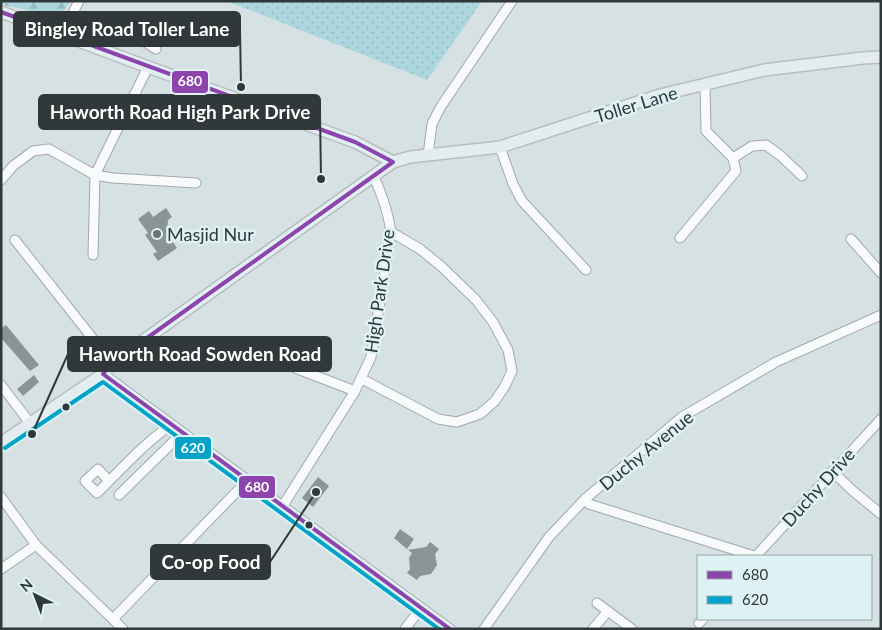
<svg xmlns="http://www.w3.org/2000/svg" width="882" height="630" font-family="Lato,sans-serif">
  <defs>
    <pattern id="grass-dots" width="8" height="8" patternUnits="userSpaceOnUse" patternTransform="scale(1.25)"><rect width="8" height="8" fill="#add7de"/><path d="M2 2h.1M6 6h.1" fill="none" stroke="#95b9bf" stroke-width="1.8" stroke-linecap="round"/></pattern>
    <pattern id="forest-firs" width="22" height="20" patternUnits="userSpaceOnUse" patternTransform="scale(1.25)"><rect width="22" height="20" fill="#add7de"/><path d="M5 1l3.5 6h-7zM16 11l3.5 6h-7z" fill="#95b9bf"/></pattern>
  </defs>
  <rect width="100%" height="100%" fill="#d6e1e3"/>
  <path fill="url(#grass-dots)" d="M227 1H482L427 80Z"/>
  <path fill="url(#forest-firs)" d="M1 1H71L54 23C46 23 42 18 35 14 26 9 17 7 6 6Z"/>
  <g fill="#8b9394">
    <path d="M166 208 172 217 168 220 167 233 177 248 158 261 153 254 157 252 145 235 148 233 138 219 149 211 153 217Z"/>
    <path d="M6 325 39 365 30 371 1 338V328Z"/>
    <path d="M34 375 39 382 23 396 17 389Z"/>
    <path d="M318 477 329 486 313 507 302 498Z"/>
    <path d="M400 529 414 539 407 549 394 538Z"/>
    <path d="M430 542 439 549 435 554 437 565 431 574 420 576 417 580 407 573 410 569 409 558 412 553 408 550 426 547Z"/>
  </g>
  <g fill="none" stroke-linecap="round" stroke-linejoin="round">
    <defs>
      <g id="minor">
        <path d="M72 14 126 36 142 40 156 49"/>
        <path d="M62 34 79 1"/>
        <path d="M500 147 513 184 522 201 586 270"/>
        <path d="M428 155 432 124 440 108 512 1"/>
        <path d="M733 158 752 146 766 145 781 156 802 176"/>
        <path d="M1 180 13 166 33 151 49 149 95 175 113 178 196 183"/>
        <path d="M680 238 736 171 733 158 706 131 705 84"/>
        <path d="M851 239 881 273"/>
        <path d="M15 240 112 363"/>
        <path d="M93 255 95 175 148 67"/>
        <path d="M294 361 295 368 355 391"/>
        <path d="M103 374 450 629"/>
        <path d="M362 379 438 419 457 422 480 414 495 401 505 386 512 371 508 350 493 322 476 300 442 267 420 249 391 232"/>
        <path d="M1 385 30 423"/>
        <path d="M832 471 853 491 881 514"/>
        <path d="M109 481 98 469 85 481 97 493C121 470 143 444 171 425"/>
        <path d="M119 495 182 433"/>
        <path d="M1 497 36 545 123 629"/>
        <path d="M585 499 589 504 754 556"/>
        <path d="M282 507 355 391 371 357 391 232C388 211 382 194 373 175"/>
        <path d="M756 556 881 419"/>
        <path d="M1 569 36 545"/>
        <path d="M597 603 632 629"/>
        <path d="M113 619 247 481"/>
        <path d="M699 623 703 619"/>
        <path d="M405 629 421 608"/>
        <path d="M484 629 549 537 585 499 682 417 776 362 881 315"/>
        <path d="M593 629 608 611"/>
      </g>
      <g id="major">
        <path d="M1 12 148 67 355 142 393 162"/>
        <path d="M1 443 103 374 112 363 393 162 410 157 500 147 660 95 764 70 863 58 881 57"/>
      </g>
    </defs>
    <use href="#minor" stroke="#a1a9ab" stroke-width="11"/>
    <use href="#major" stroke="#b8bebe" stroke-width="14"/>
    <use href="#minor" stroke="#f9fafb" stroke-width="9"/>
    <use href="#major" stroke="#e4ecf0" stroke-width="11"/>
    <defs>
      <path id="bus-1" d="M1 12 355 142 393 162 112 363 103 374 450 629"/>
      <path id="bus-2" d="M5 448 103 382 439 629"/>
    </defs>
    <use href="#bus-1" stroke="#def2f5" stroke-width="8"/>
    <use href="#bus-2" stroke="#def2f5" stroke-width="8"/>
    <use href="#bus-1" stroke="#8e44ad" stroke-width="4"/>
    <use href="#bus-2" stroke="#02a3c7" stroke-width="4"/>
  </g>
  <circle fill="#6a7374" stroke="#def2f5" stroke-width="2" cx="157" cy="234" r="5"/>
  <g fill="#303839" stroke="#def2f5" stroke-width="2">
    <circle cx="66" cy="407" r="4.5"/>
    <circle cx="309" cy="525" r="4.5"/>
  </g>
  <g text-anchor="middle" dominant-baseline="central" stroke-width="5" stroke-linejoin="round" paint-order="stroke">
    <g font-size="18" fill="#303839" stroke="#def2f5">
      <text transform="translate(636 104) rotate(-17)">Toller Lane</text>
      <text transform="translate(379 291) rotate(-82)">High Park Drive</text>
      <text transform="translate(646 450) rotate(-39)">Duchy Avenue</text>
      <text transform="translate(818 487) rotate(-48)">Duchy Drive</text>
    </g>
    <g font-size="18" fill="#303839" stroke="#def2f5" text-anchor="start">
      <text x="167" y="234">Masjid Nur</text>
    </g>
  </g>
  <path fill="none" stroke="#303839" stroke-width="2" d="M241 87L240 29M321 179L320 112M32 434L68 354M316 492L270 562"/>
  <g fill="#303839" stroke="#def2f5" stroke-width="2">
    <circle cx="241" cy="87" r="5"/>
    <circle cx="321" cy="179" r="5"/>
    <circle cx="32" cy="434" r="5"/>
    <circle cx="316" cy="492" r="5"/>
  </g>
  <g fill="#303839" stroke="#303839" stroke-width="2">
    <rect x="14" y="12" width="226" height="34" rx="5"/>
    <rect x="39" y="95" width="281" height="34" rx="5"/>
    <rect x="68" y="337" width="263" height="34" rx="5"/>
    <rect x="151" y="545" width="119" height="34" rx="5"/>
  </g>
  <g font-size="19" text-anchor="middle" font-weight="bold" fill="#fff">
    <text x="127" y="36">Bingley Road Toller Lane</text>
    <text x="180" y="119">Haworth Road High Park Drive</text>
    <text x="200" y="361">Haworth Road Sowden Road</text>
    <text x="211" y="569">Co-op Food</text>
  </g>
  <g stroke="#def2f5" stroke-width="2">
    <rect x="171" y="70" width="38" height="24" rx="5" fill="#8e44ad"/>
    <rect x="174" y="436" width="38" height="24" rx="5" fill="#02a3c7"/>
    <rect x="238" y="475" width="38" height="24" rx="5" fill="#8e44ad"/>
  </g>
  <g font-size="14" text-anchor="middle" font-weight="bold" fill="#fff">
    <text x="190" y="86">680</text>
    <text x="193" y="453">620</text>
    <text x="257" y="492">680</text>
  </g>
  <rect width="882" height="630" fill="none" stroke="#303839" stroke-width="5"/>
  <rect x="697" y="555" width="175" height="65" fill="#def2f5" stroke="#98a8aa"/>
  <rect x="707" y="571" width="25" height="8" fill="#8e44ad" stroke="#98a8aa"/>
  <text x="742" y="580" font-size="15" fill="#303839">680</text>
  <rect x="707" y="596" width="25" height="8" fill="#02a3c7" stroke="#98a8aa"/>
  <text x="742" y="605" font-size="15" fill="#303839">620</text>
  <g transform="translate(35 595) rotate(318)" stroke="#def2f5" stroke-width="4" paint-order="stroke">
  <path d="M0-4L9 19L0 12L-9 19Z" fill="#303839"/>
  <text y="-8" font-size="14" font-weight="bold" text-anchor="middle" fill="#303839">N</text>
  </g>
</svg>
